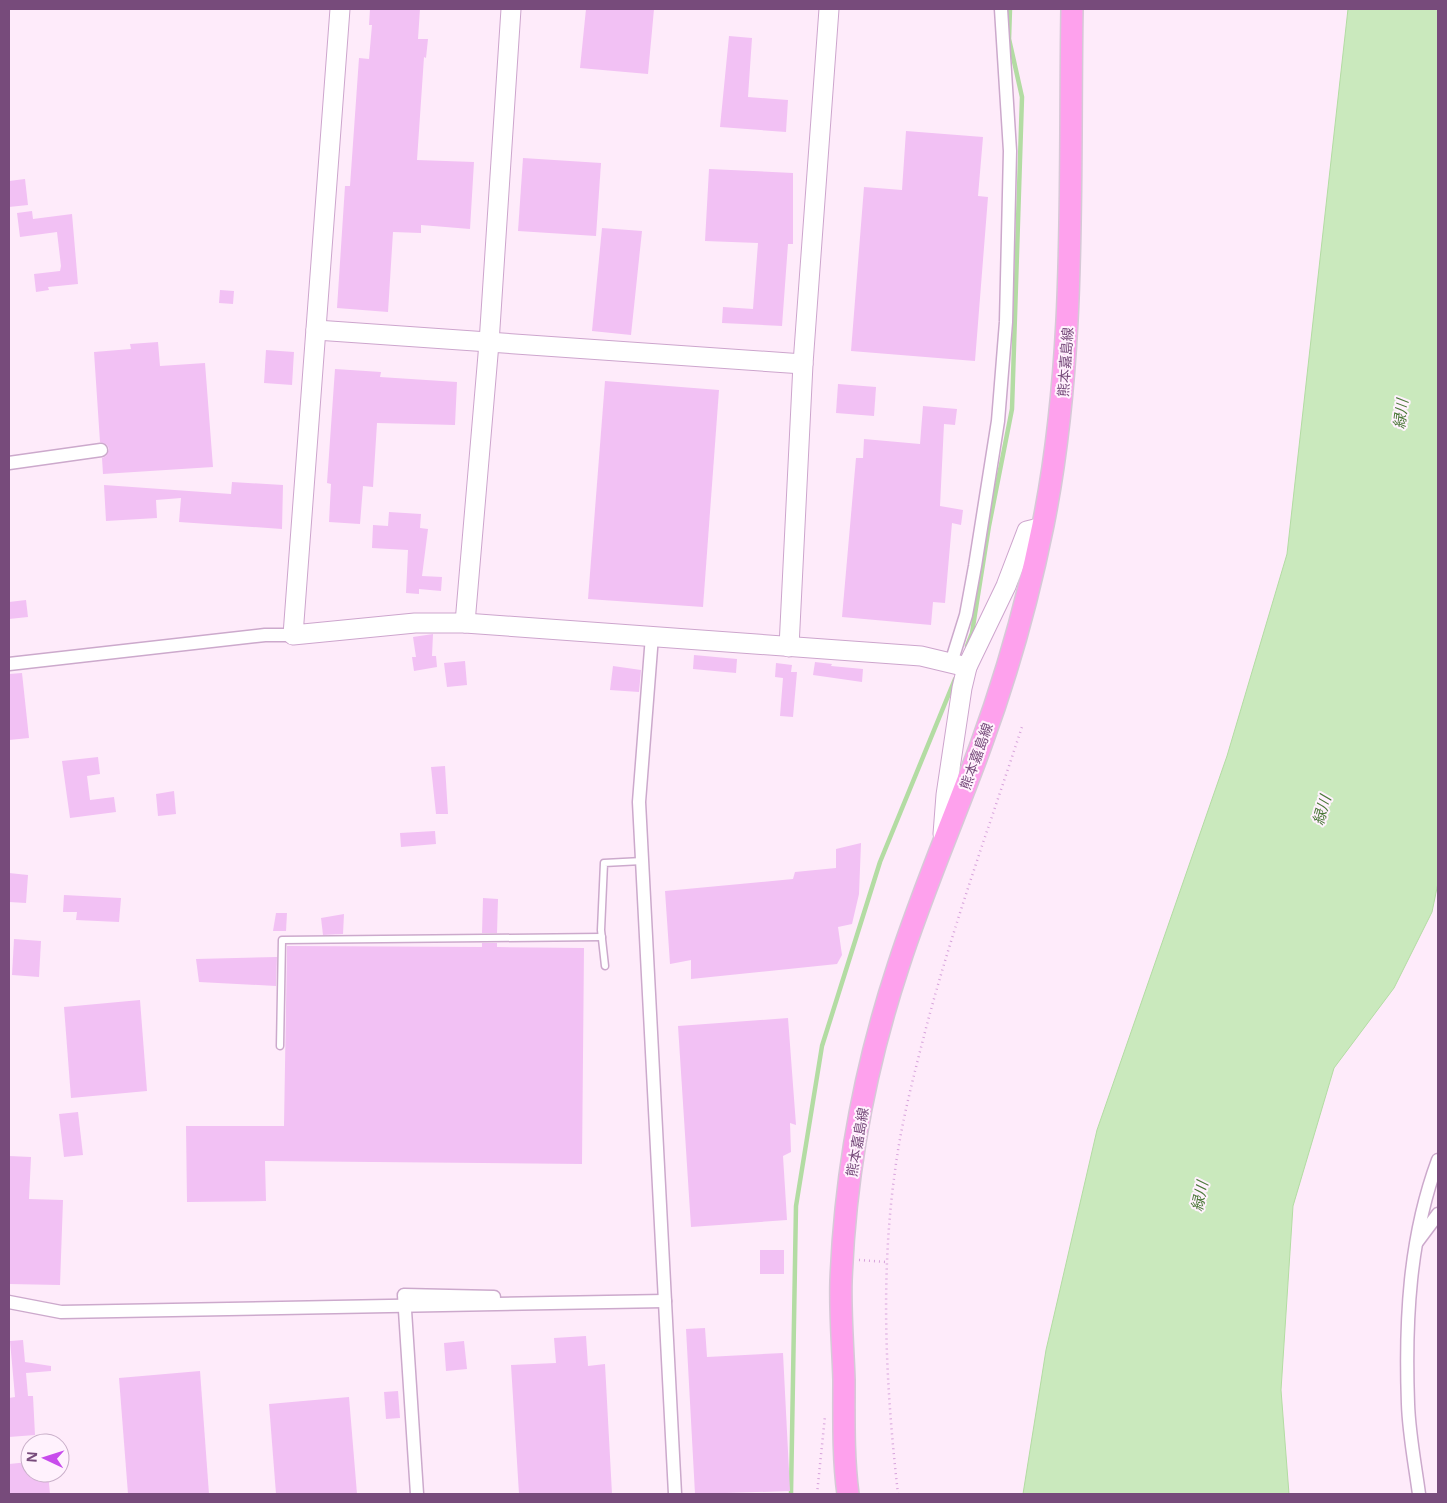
<svg xmlns="http://www.w3.org/2000/svg" width="1447" height="1503" font-family="'Open Sans','Noto Sans JP',sans-serif">
  <rect width="100%" height="100%" fill="#feebfa"/>
  <path fill="#cae9bd" stroke="#b3dca3" d="M1348 9H1438V883L1432 912 1394 988 1334 1068 1293 1206 1281 1390 1289 1494H1023L1046 1350 1097 1130 1227 756 1287 554Z"/>
  <g fill="none" stroke-linecap="round" stroke-linejoin="round">
    <g stroke="#b3dca3" stroke-width="4.5">
      <path d="M967 646 972 633 989 526 1012 409 1022 97 1009 39 1010 9"/>
      <path d="M791 1494 796 1206 822 1046 880 862 955 679"/>
    </g>
  </g>
  <g fill="#f2c1f4">
    <path d="M370 9H420L418 39H428L426 58 424 57 417 160 474 162 470 229 421 225V233L393 232 388 312 337 308 345 186H350L359 58 369 59 372 25H369Z"/>
    <path d="M586 9H654L648 74 580 68Z"/>
    <path d="M729 36 752 38 748 97 788 100 786 132 720 127Z"/>
    <path d="M906 131 983 137 978 196 988 197 975 361 851 351 864 187 902 190Z"/>
    <path d="M523 158 601 163 596 236 518 231Z"/>
    <path d="M709 169 793 173V244H788L782 326 722 323 723 307 753 309 758 243 705 241Z"/>
    <path d="M25 179 28 205 9 207V181Z"/>
    <path d="M32 211 33 219 72 214 78 284 48 287 49 290 36 292 34 274 60 271 61 266 57 232 20 237 17 213Z"/>
    <path d="M602 228 642 231 631 335 592 331Z"/>
    <path d="M220 290 234 291 233 304 219 303Z"/>
    <path d="M158 342 160 366 205 363 213 467 103 474 102 458 106 456 109 449 107 445 100 442 94 352 131 349 130 344Z"/>
    <path d="M266 350 294 352 292 385 264 383Z"/>
    <path d="M335 369 381 372 380 377 457 382 455 425 377 423 373 487 363 486 360 524 329 522 331 484 327 483Z"/>
    <path d="M605 381 719 390 703 607 588 599Z"/>
    <path d="M838 384 876 387 874 416 836 413Z"/>
    <path d="M923 406 957 409 955 425 944 424 940 506 963 510 961 525 952 523 945 603 933 602 931 625 842 617 856 458H863L864 439 920 444Z"/>
    <path d="M232 482 283 485 282 529 179 522 181 498 156 500 157 518 106 521 104 485 231 494Z"/>
    <path d="M389 512 421 514 420 528 428 529 422 576 442 577 441 591 419 589V594L406 593 408 550 372 548 373 525 388 526Z"/>
    <path d="M26 600 28 617 9 619V602Z"/>
    <path d="M433 634 432 656H436L437 667 414 671 412 657H416L413 637Z"/>
    <path d="M694 655 737 659 736 673 693 669Z"/>
    <path d="M465 661 467 685 447 687 444 663Z"/>
    <path d="M815 662 832 664 831 666 863 669 862 682 813 675Z"/>
    <path d="M776 663 792 665 791 672H797L793 717 780 716 783 678 775 677Z"/>
    <path d="M613 666 641 670 639 692 610 690Z"/>
    <path d="M22 673 29 738 9 740V674Z"/>
    <path d="M98 757 100 774 87 776 90 800 114 797 116 812 70 818 62 761Z"/>
    <path d="M445 766 448 814H436L431 767Z"/>
    <path d="M174 791 176 814 158 816 156 794Z"/>
    <path d="M435 831 436 844 401 847 400 833Z"/>
    <path d="M861 843 859 894 852 924 838 927 842 955 837 964 691 979V960L670 964 665 891 793 879 795 872 836 868V849Z"/>
    <path d="M9 873 28 875 26 903 9 902Z"/>
    <path d="M64 895 121 898 119 922 76 920 77 912H63Z"/>
    <path d="M483 898 498 899 497 933H482Z"/>
    <path d="M276 913H287L286 931H273Z"/>
    <path d="M344 914 343 934 323 935 321 918Z"/>
    <path d="M14 939 41 941 39 977 12 975Z"/>
    <path d="M482 943H497V947L584 948 582 1164 265 1161 266 1201 187 1202 186 1126H284L287 946 482 947Z"/>
    <path d="M277 957 276 986 199 982 196 959Z"/>
    <path d="M140 1000 147 1091 71 1098 64 1007Z"/>
    <path d="M788 1018 796 1125 790 1123 791 1152 783 1156 787 1220 691 1227 678 1026Z"/>
    <path d="M78 1112 83 1155 64 1157 59 1114Z"/>
    <path d="M9 1156 31 1157 29 1199 63 1200 60 1285 9 1284Z"/>
    <rect x="760" y="1250" width="24" height="24"/>
    <path d="M705 1328 707 1357 783 1353 790 1491 695 1494 686 1329Z"/>
    <path d="M586 1336 588 1366 605 1364 612 1494H519L511 1365 556 1363 554 1338Z"/>
    <path d="M23 1340 25 1362 51 1366V1371L26 1373 28 1396H33L35 1435 9 1437V1398L15 1397 10 1341Z"/>
    <path d="M464 1341 467 1369 446 1371 444 1343Z"/>
    <path d="M200 1371 209 1494H128L119 1378Z"/>
    <path d="M398 1391 400 1418 386 1419 384 1392Z"/>
    <path d="M349 1397 357 1494H276L269 1404Z"/>
    <path d="M29 1462 30 1473H48L50 1494H9V1464Z"/>
  </g>
  <g fill="none" stroke-linecap="round" stroke-linejoin="round">
    <defs>
      <g id="lane">
        <path d="M605 966 601 930 604 863 642 861"/>
        <path d="M280 1046 282 940 602 937"/>
      </g>
      <g id="street">
        <path d="M9 463 101 450"/>
        <path d="M652 636 639 802 675 1494"/>
        <path d="M951 663 966 615 975 566 998 421 1006 322 1010 151 1001 9"/>
        <path d="M9 664 265 635H293"/>
        <path d="M1417 1242 1438 1214"/>
        <path d="M9 1302 61 1312 665 1301"/>
        <path d="M417 1494 404 1295 494 1297"/>
        <path d="M1419 1494C1415 1464 1409 1434 1408 1404 1405 1321 1409 1238 1438 1160"/>
      </g>
      <g id="secondary">
        <path d="M340 9 293 635 415 623H465L921 656 967 667"/>
        <path d="M316 330 803 364"/>
        <path d="M465 623 489 343 511 9"/>
        <path d="M789 647 803 364 829 9"/>
        <path d="M943 834 946 795 962 688 967 667 1006 586 1027 531 1043 527"/>
      </g>
      <path id="primary" d="M848 1494C843 1457 844 1418 844 1380 843 1347 840 1314 841 1281 845 1176 865 1067 898 967 922 892 954 819 981 745 1007 674 1028 599 1043 525 1077 356 1069 181 1072 9"/>
    </defs>
    <use href="#lane" stroke="#cca9cc" stroke-width="9"/>
    <use href="#street" stroke="#cca9cc" stroke-width="15"/>
    <use href="#secondary" stroke="#cda5cd" stroke-width="21"/>
    <use href="#primary" stroke="#d6c9d7" stroke-width="24"/>
    <g stroke="#d7a3db" stroke-width="2.5" stroke-dasharray="1 4" stroke-linecap="butt">
      <path d="M859 1260 886 1262"/>
      <path d="M817 1494 825 1416"/>
      <path d="M898 1494C886 1388 880 1278 895 1171 901 1123 914 1075 926 1028 953 926 989 827 1022 727"/>
    </g>
    <use href="#lane" stroke="#fff" stroke-width="6"/>
    <use href="#street" stroke="#fff" stroke-width="12"/>
    <use href="#secondary" stroke="#fff" stroke-width="19"/>
    <use href="#primary" stroke="#fea1ed" stroke-width="21"/>
  </g>
  <g text-anchor="middle" dominant-baseline="central" stroke-width="4" stroke-linejoin="round" paint-order="stroke">
    <g font-size="14" fill="#774b7b" stroke="#fff2fd">
      <text transform="translate(1065 362) rotate(-86)">熊本嘉島線</text>
      <text transform="translate(976 756) rotate(-70)">熊本嘉島線</text>
      <text transform="translate(857 1142) rotate(-80)">熊本嘉島線</text>
    </g>
    <g font-size="15" font-style="italic" fill="#4c793a" stroke="#fff2fd">
      <text transform="translate(1400 414) rotate(-83)">緑川</text>
      <text transform="translate(1321 810) rotate(-74)">緑川</text>
      <text transform="translate(1199 1196) rotate(-78)">緑川</text>
    </g>
  </g>
  <rect width="1447" height="1503" fill="none" stroke="#774b7b" stroke-width="20"/>
  <g transform="translate(45 1458) rotate(274)"><circle r="24" fill="#fff2fd" stroke="#c9afc9"/>
  <path d="M0-4L9 19L0 12L-9 19Z" fill="#c84bec"/>
  <text y="-8" font-size="14" font-weight="bold" text-anchor="middle" fill="#774b7b">N</text>
  </g>
</svg>
